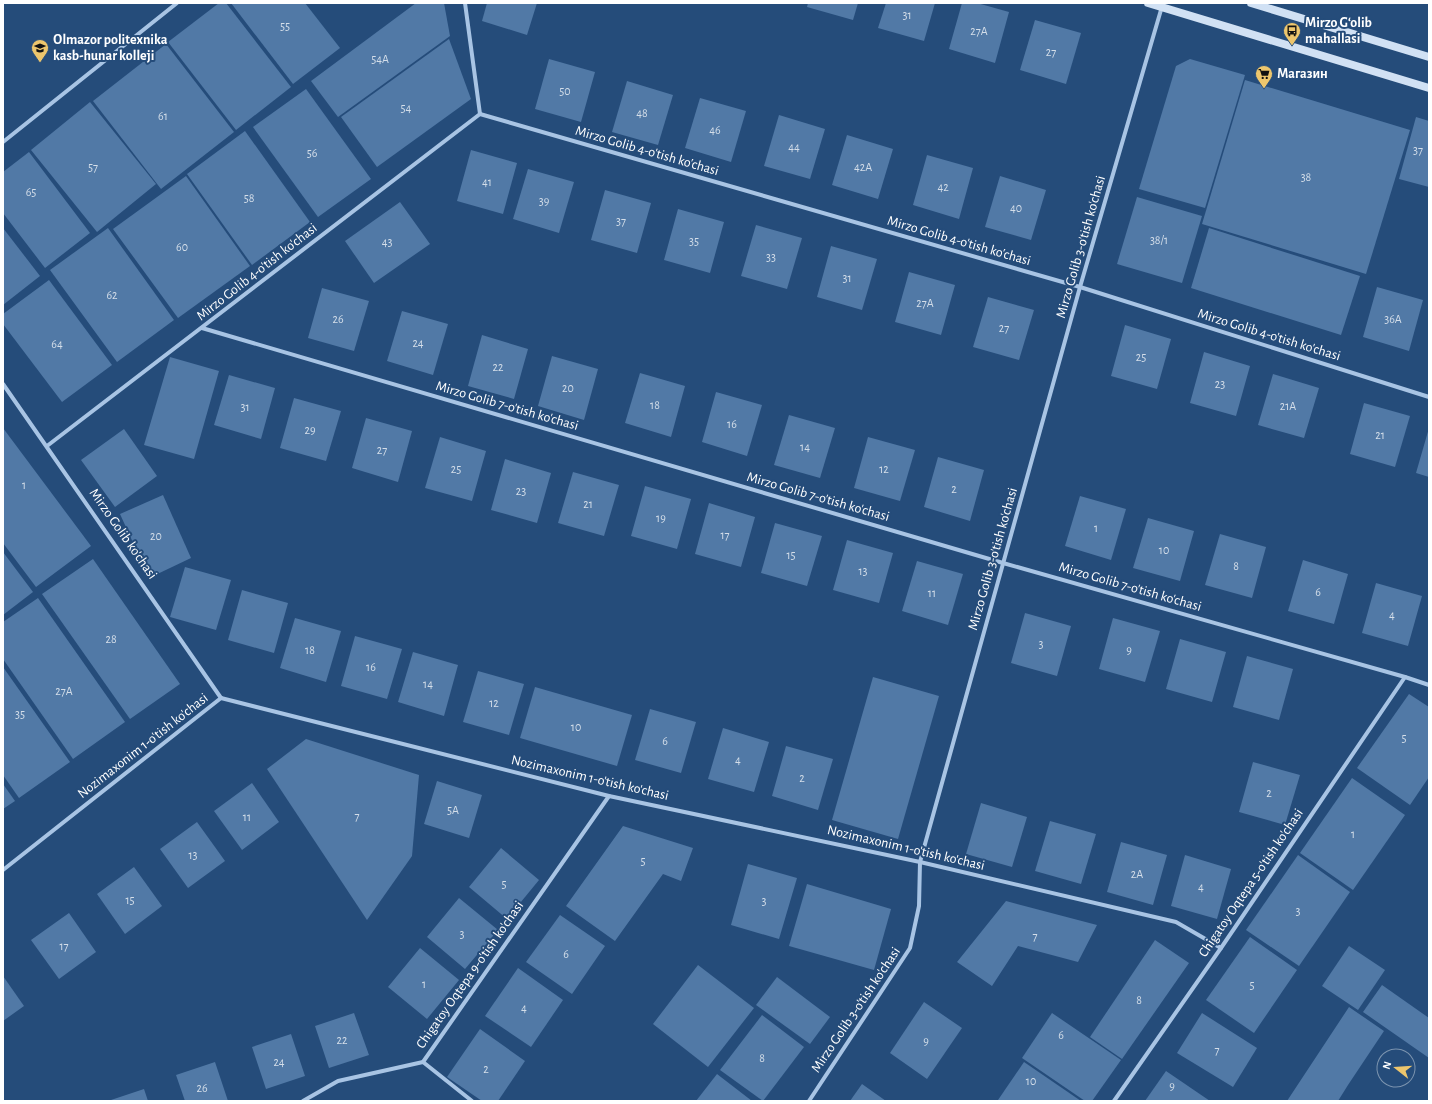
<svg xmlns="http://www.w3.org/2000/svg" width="1432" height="1104" font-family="'Alegreya Sans',sans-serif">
  <rect width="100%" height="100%" fill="#254c7a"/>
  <g fill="#5179a6">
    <path d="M219 3H226L291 87 236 130 168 42Z"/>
    <path d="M231 3H305L340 48 293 84Z"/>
    <path d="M416 3H444L450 36 338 117 311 81Z"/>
    <path d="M487 3H537L527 35 482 21Z"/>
    <path d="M808 3H858L853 20 807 7Z"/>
    <path d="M886 3H935L924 41 878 28Z"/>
    <path d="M962 3H977L1009 12 995 63 949 49Z"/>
    <path d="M1035 20 1081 33 1066 84 1020 70Z"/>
    <path d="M449 39 471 99 377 167 341 117Z"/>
    <path d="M166 44 234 132 161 189 93 101Z"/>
    <path d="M549 59 595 72 581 122 535 109Z"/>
    <path d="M1190 59 1245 75 1205 208 1139 189 1176 66Z"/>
    <path d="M1245 80 1410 130 1366 274 1202 224Z"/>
    <path d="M627 81 673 95 658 145 612 132Z"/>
    <path d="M306 89 371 179 318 217 253 127Z"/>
    <path d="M700 98 746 111 731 162 685 148Z"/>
    <path d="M90 102 156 184 97 232 31 150Z"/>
    <path d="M779 115 825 129 810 179 764 166Z"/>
    <path d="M1416 117 1429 121V187L1399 179Z"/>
    <path d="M245 131 310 222 252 265 187 174Z"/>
    <path d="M847 135 893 149 878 199 832 185Z"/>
    <path d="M471 150 517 163 503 214 457 201Z"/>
    <path d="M29 152 90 233 45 268 3 213V172Z"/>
    <path d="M927 155 973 168 959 219 913 205Z"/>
    <path d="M528 169 574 182 559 233 513 219Z"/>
    <path d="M186 176 250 266 178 318 113 229Z"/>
    <path d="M1000 176 1046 190 1031 240 985 227Z"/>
    <path d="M605 190 651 203 637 253 591 240Z"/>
    <path d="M1137 197 1202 216 1182 283 1117 264Z"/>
    <path d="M400 202 430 244 374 283 345 241Z"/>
    <path d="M678 209 724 222 710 273 664 260Z"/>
    <path d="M756 225 802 238 787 289 741 276Z"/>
    <path d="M3 228 40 276 3 305Z"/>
    <path d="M108 228 174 320 117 362 50 270Z"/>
    <path d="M1209 228 1360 276 1341 335 1191 288Z"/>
    <path d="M831 246 877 259 862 310 817 297Z"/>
    <path d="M909 272 955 285 941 335 895 322Z"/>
    <path d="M49 280 112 365 62 402 3 324V314Z"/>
    <path d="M1377 287 1423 300 1409 351 1363 337Z"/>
    <path d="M322 288 369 301 354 351 308 338Z"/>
    <path d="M988 297 1034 310 1019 360 973 347Z"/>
    <path d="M402 311 448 324 433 375 387 361Z"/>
    <path d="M1125 325 1171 339 1157 389 1111 376Z"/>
    <path d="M482 335 528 349 514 399 468 386Z"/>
    <path d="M1204 352 1250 366 1236 416 1190 403Z"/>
    <path d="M552 356 598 369 584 420 538 406Z"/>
    <path d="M170 357 219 371 194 459 144 445Z"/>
    <path d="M640 373 685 386 671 437 625 423Z"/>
    <path d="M1273 374 1319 388 1304 438 1258 425Z"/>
    <path d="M229 375 275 388 261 439 214 425Z"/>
    <path d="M716 392 762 405 747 456 702 442Z"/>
    <path d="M294 398 341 411 326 461 280 448Z"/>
    <path d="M1364 403 1410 416 1395 467 1350 454Z"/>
    <path d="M789 415 835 428 820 478 774 465Z"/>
    <path d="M366 418 412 431 398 482 352 468Z"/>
    <path d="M3 428 91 546 36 587 3 543Z"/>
    <path d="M1429 428V477L1416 473Z"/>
    <path d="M124 429 157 476 115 507 81 460Z"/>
    <path d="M440 437 486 451 472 501 425 488Z"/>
    <path d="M868 437 915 450 900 501 854 488Z"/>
    <path d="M938 457 984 470 970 521 924 507Z"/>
    <path d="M505 459 551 473 537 523 491 510Z"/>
    <path d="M573 472 619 485 604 536 558 523Z"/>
    <path d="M645 486 691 499 677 549 631 536Z"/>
    <path d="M163 495 191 558 149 578 120 514Z"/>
    <path d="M1080 496 1126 509 1111 560 1065 546Z"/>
    <path d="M709 503 755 517 741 567 695 554Z"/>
    <path d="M1148 518 1194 531 1180 581 1133 568Z"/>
    <path d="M775 523 822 536 807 586 761 573Z"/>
    <path d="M1220 534 1266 547 1252 598 1205 585Z"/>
    <path d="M847 540 893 553 879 603 833 590Z"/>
    <path d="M3 552 33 592 3 615Z"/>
    <path d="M93 559 180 684 130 719 42 594Z"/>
    <path d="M1303 560 1348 574 1334 624 1288 611Z"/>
    <path d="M917 561 963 574 948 625 902 611Z"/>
    <path d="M185 567 231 580 216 630 170 617Z"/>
    <path d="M1376 583 1422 596 1408 646 1362 633Z"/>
    <path d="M242 590 288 603 274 653 228 640Z"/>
    <path d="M38 598 125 722 73 759 3 659V622Z"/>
    <path d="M1025 613 1071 626 1057 676 1011 663Z"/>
    <path d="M295 618 341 631 326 682 280 668Z"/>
    <path d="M1113 618 1160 631 1145 682 1099 669Z"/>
    <path d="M355 636 402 649 387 699 341 686Z"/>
    <path d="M1180 639 1226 652 1212 702 1166 689Z"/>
    <path d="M413 652 458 665 444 716 398 702Z"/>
    <path d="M1247 656 1293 669 1279 720 1233 707Z"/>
    <path d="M3 667 70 762 19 798 3 775Z"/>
    <path d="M478 671 524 684 509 735 463 722Z"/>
    <path d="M873 677 939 696 898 839 832 820Z"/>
    <path d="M535 687 632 715 617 766 520 738Z"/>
    <path d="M1409 694 1429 707V777L1410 805 1357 768Z"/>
    <path d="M650 709 696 722 681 773 635 760Z"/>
    <path d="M723 728 769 742 754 792 708 779Z"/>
    <path d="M306 739 419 775 412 856 367 920 267 769Z"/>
    <path d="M786 746 833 759 818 810 772 796Z"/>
    <path d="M1253 762 1300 775 1285 825 1239 812Z"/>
    <path d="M1352 778 1405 815 1353 890 1300 853Z"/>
    <path d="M437 781 482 795 469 838 424 824Z"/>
    <path d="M252 783 279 822 242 850 214 811Z"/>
    <path d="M3 784 15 801 3 809Z"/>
    <path d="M981 803 1027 817 1012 867 966 854Z"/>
    <path d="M1050 821 1096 834 1081 884 1035 871Z"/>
    <path d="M197 822 225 861 188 888 160 849Z"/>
    <path d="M623 826 693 848 681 881 663 874 615 941 566 906Z"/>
    <path d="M1121 842 1167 855 1153 905 1107 892Z"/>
    <path d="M501 848 539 880 507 919 469 887Z"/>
    <path d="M1185 855 1231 869 1217 919 1171 906Z"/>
    <path d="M1298 855 1350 892 1299 966 1246 930Z"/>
    <path d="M748 864 797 878 779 939 731 925Z"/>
    <path d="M134 867 162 906 125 934 97 894Z"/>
    <path d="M807 884 891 909 874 970 789 946Z"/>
    <path d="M459 898 498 930 465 969 427 937Z"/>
    <path d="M1006 901 1097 925 1078 962 1018 946 992 986 957 962Z"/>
    <path d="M69 913 96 952 59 979 31 940Z"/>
    <path d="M560 915 605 946 572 994 526 962Z"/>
    <path d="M1250 937 1297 970 1254 1033 1206 1000Z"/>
    <path d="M1155 940 1189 963 1122 1059 1090 1037Z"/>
    <path d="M1349 946 1385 970 1358 1010 1322 986Z"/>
    <path d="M420 948 459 980 427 1019 388 987Z"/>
    <path d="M698 965 754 1008 708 1067 653 1024Z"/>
    <path d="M518 968 563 1000 531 1047 485 1016Z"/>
    <path d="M3 976 24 1006 3 1021Z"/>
    <path d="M777 977 830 1017 810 1044 756 1005Z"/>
    <path d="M1382 985 1429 1018V1058L1363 1012Z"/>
    <path d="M924 1002 962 1028 927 1079 890 1053Z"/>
    <path d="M1349 1007 1384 1031 1348 1085 1338 1101H1287Z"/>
    <path d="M354 1013 369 1055 329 1068 315 1026Z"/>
    <path d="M1052 1013 1121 1060 1092 1101H1085L1022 1058Z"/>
    <path d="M1202 1013 1257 1048 1233 1087 1177 1053Z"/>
    <path d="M762 1015 804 1047 763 1101 720 1070Z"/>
    <path d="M480 1029 525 1061 498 1101H482L447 1077Z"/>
    <path d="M291 1034 305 1076 266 1089 252 1047Z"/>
    <path d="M215 1062 228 1101H185L176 1075Z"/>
    <path d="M1024 1062 1081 1101H1000L998 1100Z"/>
    <path d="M1166 1071 1210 1101H1145Z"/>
    <path d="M717 1074 752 1101H696Z"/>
    <path d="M862 1084 886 1101H850Z"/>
    <path d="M144 1089 148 1101H108Z"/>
  </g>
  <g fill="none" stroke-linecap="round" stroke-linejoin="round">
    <g stroke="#a8c4e4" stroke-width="4">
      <path d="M465 3 480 114"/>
      <path d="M480 114 1080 287 1429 397"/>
      <path d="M3 142 177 3"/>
      <path d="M202 328 1003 563 1405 677 1429 685"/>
      <path d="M3 384 221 698"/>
      <path d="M47 446 480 114"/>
      <path d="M221 698 609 796 920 862 1176 922 1221 948"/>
      <path d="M3 870 221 698"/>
      <path d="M423 1062 472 1101"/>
      <path d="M303 1101 338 1081 423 1062 609 796"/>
      <path d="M809 1101 910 948 919 906 920 862 1080 287 1163 3"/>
      <path d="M1114 1101 1221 948 1405 677"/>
    </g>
    <g stroke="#d1e1f4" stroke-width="8">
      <path d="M1148 3 1429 88"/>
      <path d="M1251 3 1429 57"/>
    </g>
  </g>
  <defs>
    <symbol id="bus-pin" viewBox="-11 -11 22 30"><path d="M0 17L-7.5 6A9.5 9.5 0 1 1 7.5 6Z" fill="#edc66d" stroke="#254c7a"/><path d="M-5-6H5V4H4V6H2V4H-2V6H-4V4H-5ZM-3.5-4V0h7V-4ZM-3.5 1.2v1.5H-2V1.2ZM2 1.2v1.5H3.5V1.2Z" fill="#111"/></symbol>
    <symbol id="university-pin" viewBox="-11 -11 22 30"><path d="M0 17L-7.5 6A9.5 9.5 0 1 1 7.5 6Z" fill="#edc66d" stroke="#254c7a"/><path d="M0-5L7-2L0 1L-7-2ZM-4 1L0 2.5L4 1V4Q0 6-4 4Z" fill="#111"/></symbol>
    <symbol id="supermarket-pin" viewBox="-11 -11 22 30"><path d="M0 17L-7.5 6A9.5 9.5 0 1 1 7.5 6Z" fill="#edc66d" stroke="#254c7a"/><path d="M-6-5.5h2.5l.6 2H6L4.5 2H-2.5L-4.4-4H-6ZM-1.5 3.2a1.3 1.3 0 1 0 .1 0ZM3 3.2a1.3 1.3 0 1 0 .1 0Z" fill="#111"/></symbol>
  </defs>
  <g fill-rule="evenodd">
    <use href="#bus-pin" x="1282" y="21" width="20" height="27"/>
    <use href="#university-pin" x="30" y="38" width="20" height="27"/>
    <use href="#supermarket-pin" x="1254" y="64" width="20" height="27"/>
  </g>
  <g text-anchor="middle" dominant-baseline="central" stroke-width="4" stroke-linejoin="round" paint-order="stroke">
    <g font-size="12" fill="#d4dee9">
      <text x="907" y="15">31</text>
      <text x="285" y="26">55</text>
      <text x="979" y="31">27A</text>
      <text x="1051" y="52">27</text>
      <text x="380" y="59">54A</text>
      <text x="565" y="91">50</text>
      <text x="406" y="108">54</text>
      <text x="642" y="113">48</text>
      <text x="163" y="116">61</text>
      <text x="715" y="130">46</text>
      <text x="794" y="147">44</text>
      <text x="1418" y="150">37</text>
      <text x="312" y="153">56</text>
      <text x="93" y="167">57</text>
      <text x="863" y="167">42A</text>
      <text x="1306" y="177">38</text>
      <text x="487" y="182">41</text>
      <text x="943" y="187">42</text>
      <text x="31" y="192">65</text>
      <text x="249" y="198">58</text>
      <text x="544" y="201">39</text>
      <text x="1016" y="208">40</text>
      <text x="621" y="221">37</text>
      <text x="1159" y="240">38/1</text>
      <text x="694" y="241">35</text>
      <text x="387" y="242">43</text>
      <text x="182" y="247">60</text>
      <text x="771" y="257">33</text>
      <text x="847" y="278">31</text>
      <text x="112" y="295">62</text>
      <text x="925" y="303">27A</text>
      <text x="338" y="319">26</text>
      <text x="1393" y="319">36A</text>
      <text x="1004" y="328">27</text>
      <text x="418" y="343">24</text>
      <text x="57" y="344">64</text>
      <text x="1141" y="357">25</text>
      <text x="498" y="367">22</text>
      <text x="1220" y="384">23</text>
      <text x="568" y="388">20</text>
      <text x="655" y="405">18</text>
      <text x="1288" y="406">21A</text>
      <text x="245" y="407">31</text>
      <text x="732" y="424">16</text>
      <text x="310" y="430">29</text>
      <text x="1380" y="435">21</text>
      <text x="805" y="447">14</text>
      <text x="382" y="450">27</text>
      <text x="456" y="469">25</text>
      <text x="884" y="469">12</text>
      <text x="24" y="485">1</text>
      <text x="954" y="489">2</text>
      <text x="521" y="491">23</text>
      <text x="588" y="504">21</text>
      <text x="661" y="518">19</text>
      <text x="1096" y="528">1</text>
      <text x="725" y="535">17</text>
      <text x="156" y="536">20</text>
      <text x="1164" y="550">10</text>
      <text x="791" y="555">15</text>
      <text x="1236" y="566">8</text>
      <text x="863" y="571">13</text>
      <text x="1318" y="592">6</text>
      <text x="932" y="593">11</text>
      <text x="1392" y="615">4</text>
      <text x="111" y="639">28</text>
      <text x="1041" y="644">3</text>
      <text x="310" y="650">18</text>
      <text x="1129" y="650">9</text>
      <text x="371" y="667">16</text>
      <text x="428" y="684">14</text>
      <text x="64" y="691">27A</text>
      <text x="494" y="703">12</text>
      <text x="20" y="714">35</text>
      <text x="576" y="727">10</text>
      <text x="1404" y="738">5</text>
      <text x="665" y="741">6</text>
      <text x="738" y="760">4</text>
      <text x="802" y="778">2</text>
      <text x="1269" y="793">2</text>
      <text x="453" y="810">5A</text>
      <text x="357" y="816">7</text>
      <text x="247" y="817">11</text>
      <text x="1353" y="834">1</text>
      <text x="193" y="855">13</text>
      <text x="643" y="861">5</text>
      <text x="1137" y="874">2A</text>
      <text x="504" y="884">5</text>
      <text x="1201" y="887">4</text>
      <text x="130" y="900">15</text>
      <text x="764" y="901">3</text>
      <text x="1298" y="911">3</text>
      <text x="462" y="934">3</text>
      <text x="1035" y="936">7</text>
      <text x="64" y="946">17</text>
      <text x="566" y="954">6</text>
      <text x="424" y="984">1</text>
      <text x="1252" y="985">5</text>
      <text x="1139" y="1000">8</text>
      <text x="524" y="1008">4</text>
      <text x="1061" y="1035">6</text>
      <text x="342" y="1040">22</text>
      <text x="926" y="1041">9</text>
      <text x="1217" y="1050">7</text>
      <text x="762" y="1058">8</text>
      <text x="279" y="1062">24</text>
      <text x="486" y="1069">2</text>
      <text x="1031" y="1081">10</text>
      <text x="1172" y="1086">9</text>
      <text x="202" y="1088">26</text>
    </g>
    <g font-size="14" font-weight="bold" fill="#fff" stroke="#254c7a" text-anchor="start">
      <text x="1305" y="23">Mirzo G‘olib<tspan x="1305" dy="16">mahallasi</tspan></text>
      <text x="53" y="40">Оlmazor politexnika<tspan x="53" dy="16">kasb-hunar kolleji</tspan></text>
      <text x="1277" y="74">Магазин</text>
    </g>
    <g font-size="14" fill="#fff" stroke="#254c7a">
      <text transform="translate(647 151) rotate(16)">Mirzo Golib 4-o'tish ko'chasi</text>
      <text transform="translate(959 241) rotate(16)">Mirzo Golib 4-o'tish ko'chasi</text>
      <text transform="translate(1081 247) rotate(-74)">Mirzo Golib 3-o'tish ko'chasi</text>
      <text transform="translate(257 272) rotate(-38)">Mirzo Golib 4-o'tish ko'chasi</text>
      <text transform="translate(1269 335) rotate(17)">Mirzo Golib 4-o'tish ko'chasi</text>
      <text transform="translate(507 406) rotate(16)">Mirzo Golib 7-o'tish ko'chasi</text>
      <text transform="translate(818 497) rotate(16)">Mirzo Golib 7-o'tish ko'chasi</text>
      <text transform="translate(123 534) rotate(55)">Mirzo Golib ko'chasi</text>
      <text transform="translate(993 559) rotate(-74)">Mirzo Golib 3-o'tish ko'chasi</text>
      <text transform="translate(1130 587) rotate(16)">Mirzo Golib 7-o'tish ko'chasi</text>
      <text transform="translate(143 746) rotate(-38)">Nozimaxonim 1-o'tish ko'chasi</text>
      <text transform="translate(590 778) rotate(13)">Nozimaxonim 1-o'tish ko'chasi</text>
      <text transform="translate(906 848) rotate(13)">Nozimaxonim 1-o'tish ko'chasi</text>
      <text transform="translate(1251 883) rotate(-56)">Chigatoy Oqtepa 5-o'tish ko'chasi</text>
      <text transform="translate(470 975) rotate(-55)">Chigatoy Oqtepa 9-o'tish ko'chasi</text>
      <text transform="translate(856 1010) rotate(-56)">Mirzo Golib 3-o'tish ko'chasi</text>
    </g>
  </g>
  <rect width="1432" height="1104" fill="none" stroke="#ffffff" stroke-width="8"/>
  <g transform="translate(1396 1068) rotate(287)"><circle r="19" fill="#254c7a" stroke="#7c94af"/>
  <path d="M0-3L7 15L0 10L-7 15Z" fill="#edc66d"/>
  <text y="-6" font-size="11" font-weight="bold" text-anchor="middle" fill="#ffffff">N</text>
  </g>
</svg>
